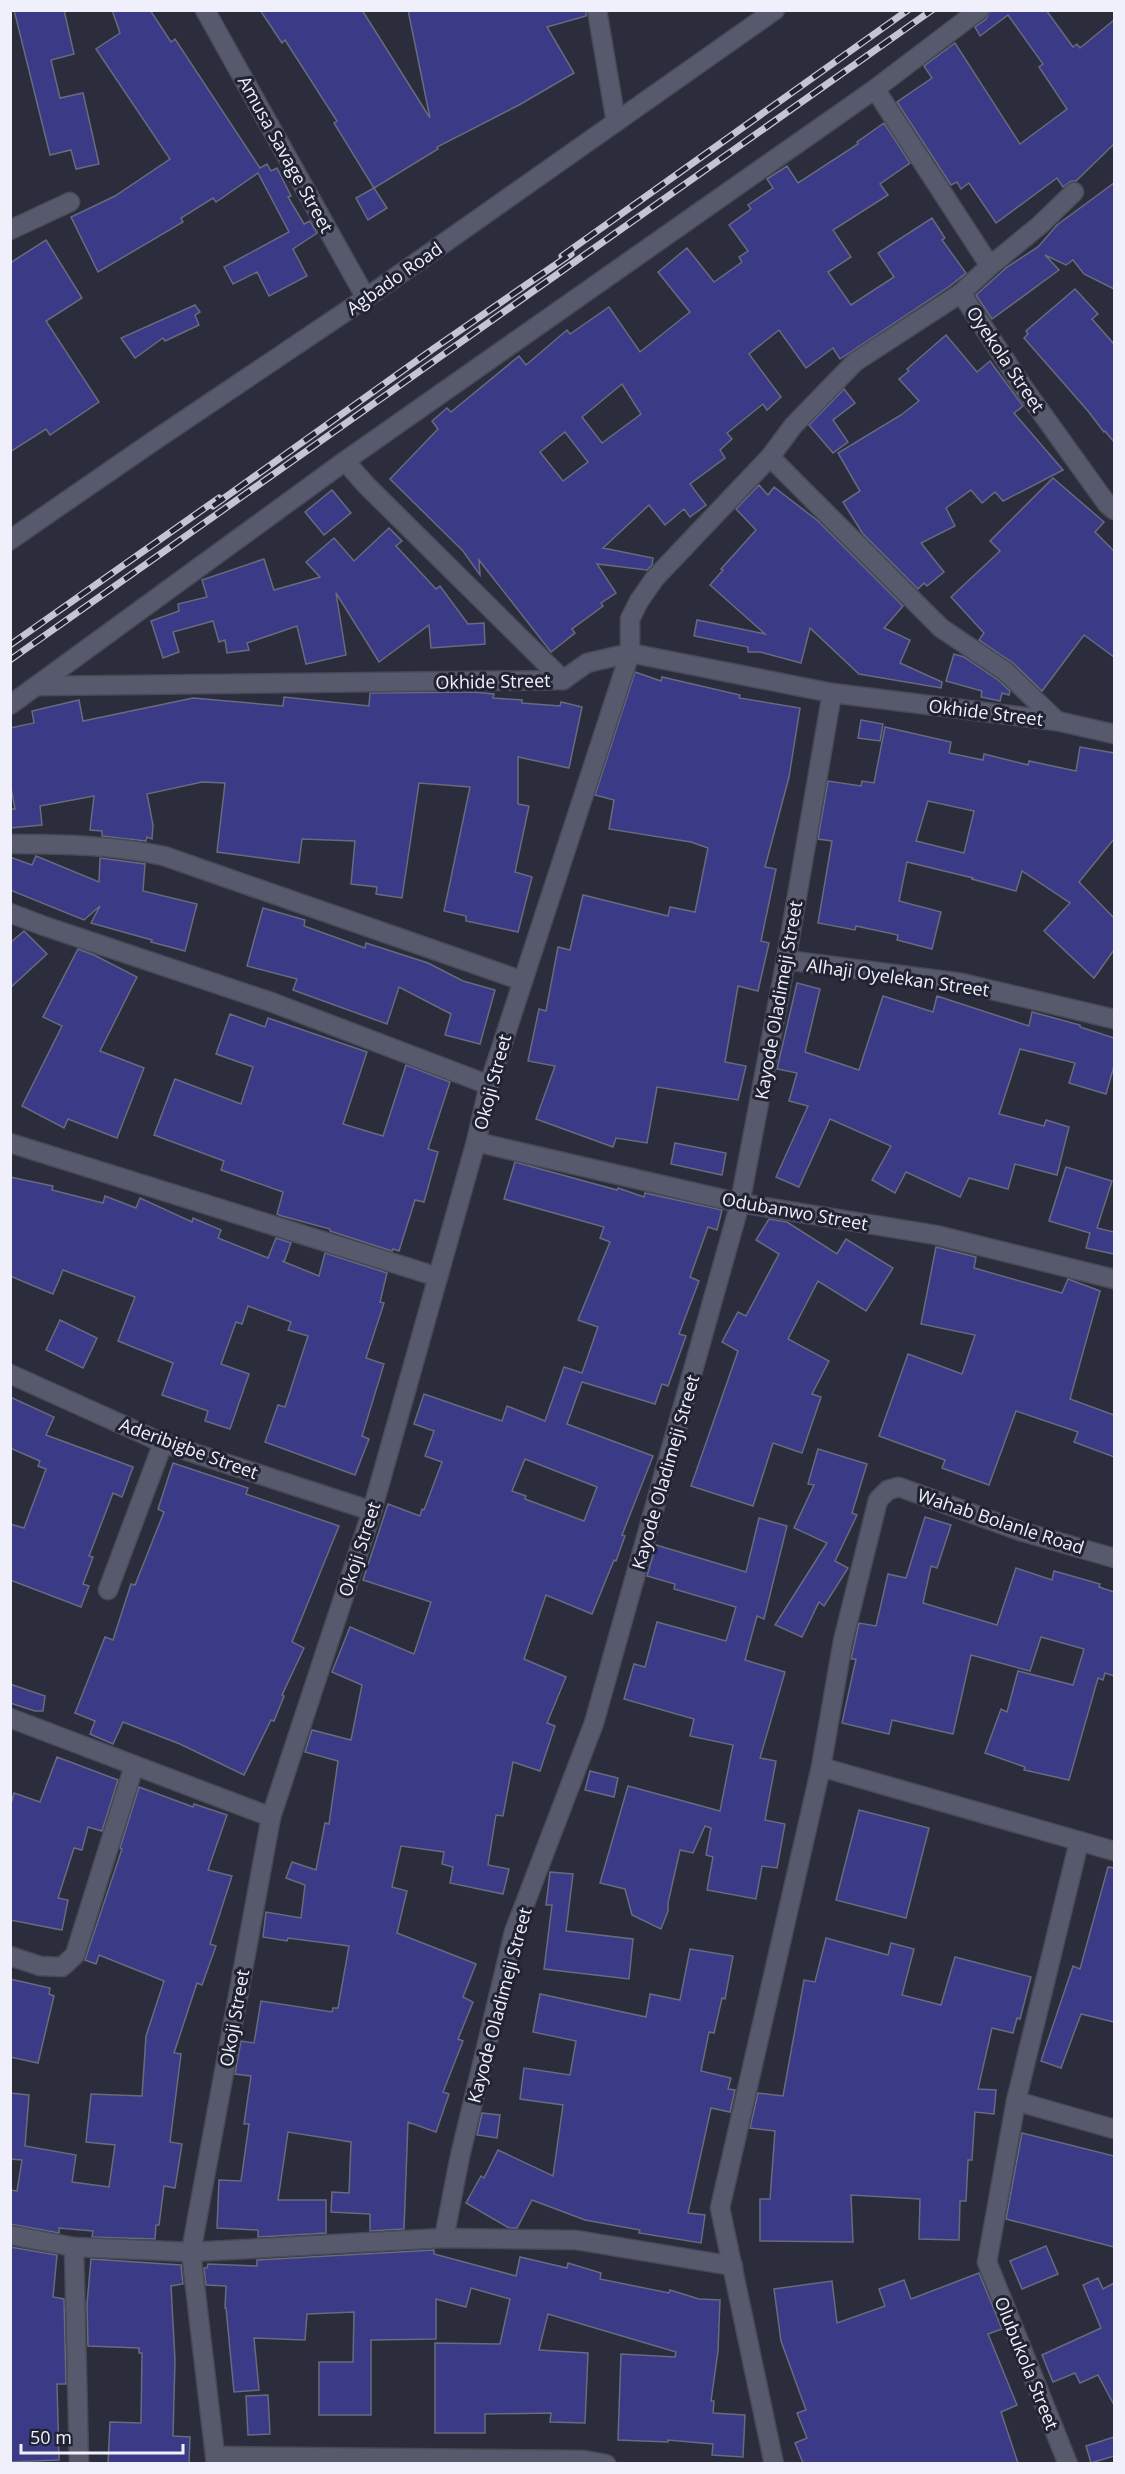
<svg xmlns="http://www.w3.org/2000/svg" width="1125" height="2474" font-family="'Open Sans',sans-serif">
  <rect width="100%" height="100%" fill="#2b2d3d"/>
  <g fill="#3a3a86" stroke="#686a7e" stroke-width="1.5" fill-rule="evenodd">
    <path d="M14 10H64L74 54 51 60 60 98 83 93 99 164 76 169 71 150 50 155Z"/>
    <path d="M112 10H150L171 42 175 39 260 168 267 164 271 171 277 168 291 196 288 197 304 224 310 221 317 233 293 249 307 276 269 296 257 272 233 284 224 267 289 232 258 173 216 202 213 198 181 218 183 222 98 272 71 217 115 196 170 159 96 49 120 33Z"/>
    <path d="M260 10H362L430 118 408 10H586V16L547 27 574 73 519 105 437 147 438 149 374 188 387 208 368 220 356 198 374 188 334 123 337 121 285 40 282 43Z"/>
    <path d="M990 10H1046L1073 47 1077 44 1080 48 1114 20V144L1076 181H1071L1063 187 1057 178 996 223 969 183 961 189 957 182 951 185 897 102 932 78 924 66 955 43 1020 144 1067 109 1039 67 1043 64 1008 15 980 36 975 27 986 19Z"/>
    <path d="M884 123 910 163 880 184 888 195 833 230 851 257 828 272 851 305 894 277 878 253 932 218 945 238 942 240 966 273 950 286 840 359 833 348 806 368 779 330 749 354 781 397 767 410 763 404 727 433 732 439 720 450 725 458 690 484 706 505 690 517 684 509 665 525 649 505 603 548 653 558 652 565 647 570 597 564 616 593 601 603 603 606 572 629 575 633 551 652 479 560 480 575 463 551 390 479 438 429 432 421 447 408 451 412 519 356 526 365 567 330 570 334 609 307 640 352 690 312 658 272 687 248 714 282 742 262 739 257 748 251 729 225 751 209 748 205 773 188 767 179 787 166 798 183 858 144 857 142ZM622 384 641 414 602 443 582 417ZM565 432 588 462 563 481 540 452Z"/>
    <path d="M1114 183V289L1084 274 1073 260 1066 265 1045 255 1059 270 992 319 976 295 1007 267 1038 247 1057 225Z"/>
    <path d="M46 240 82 298 46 321 99 402 50 435 46 429 10 452V263Z"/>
    <path d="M1075 289 1098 314 1092 319 1114 344V442L1105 431 1104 432 1088 411 1024 338 1028 334 1026 331Z"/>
    <path d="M195 305 200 312 195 315 199 325 165 341 163 338 135 358 121 338Z"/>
    <path d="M946 335 977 372 990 361 1023 406 1014 413 1063 470 1003 501 995 492 982 503 971 490 946 508 955 526 921 543 944 572 927 586 924 583 918 589 863 534 843 502 860 491 838 453 901 415 919 401 899 379 909 371 907 369Z"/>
    <path d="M844 389 855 403 833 420 848 442 833 453 809 425Z"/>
    <path d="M1053 478 1104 522 1095 532 1114 551V657L1084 635 1042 691 1013 663 979 640 984 633 951 597 1000 551 990 541Z"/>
    <path d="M759 485 768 495 774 487 818 521 903 606 884 628 910 640 900 663 942 682 941 688 859 674 810 628 801 663 760 652H748V647L694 636 697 620 765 634 710 585 723 570 721 569 756 530 736 509Z"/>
    <path d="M332 490 351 513 324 535 305 512Z"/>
    <path d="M389 528 402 541 396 546 436 589 440 586 468 624 484 623 485 644 431 648 429 625 379 662 336 593 346 655 306 664 297 626 247 643 249 650 227 653 225 640 219 642 213 621 173 632 179 652 163 658 151 621 179 611 178 604 207 597 202 580 264 559 274 590 320 577 306 562 334 538 354 561Z"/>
    <path d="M954 654 964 657 998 680 1010 691 1009 695 1002 693 1000 701 981 697 982 691 946 681Z"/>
    <path d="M635 672 661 681 662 677 740 695 739 698 800 708 789 777 765 867 776 869 761 941 769 943 758 991 738 986 725 1062 746 1066 738 1100 657 1087 647 1143 616 1138 613 1147 536 1119 555 1066 528 1061 539 1009 546 1011 558 947 570 950 583 895 668 916 670 907 695 912 708 848 691 842 609 829 614 800 595 795Z"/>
    <path d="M473 692 494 694 493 698 522 700V703L560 706 561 702 582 707 569 768 518 757V804L529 806 515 872 532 877 518 932 466 921V916L444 911 470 787 419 783 402 898 376 894 377 887 351 884 355 841 302 839 299 863 217 852 225 783 202 782 147 794 153 825 152 839 147 837 146 841 102 836V831L90 830 94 796 40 806 42 825 10 828V809H15L10 782V728L34 723 32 711 79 700 83 721 193 698 283 706 284 697 369 706 370 693Z"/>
    <path d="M861 720 883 724 880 741 858 738Z"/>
    <path d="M885 727 951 742 949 753 983 760 984 754 1028 765 1029 761 1076 771 1080 747 1114 753V839L1079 882 1114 918V950L1094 978 1044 931 1070 903 1022 871 1016 891 972 879 973 878 907 862 899 901 941 912 932 949 897 940 898 935 856 926 855 930 818 923 832 841 818 839 828 781 861 786 862 781 874 783ZM928 801 974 811 964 853 916 841Z"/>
    <path d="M36 856 99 882 100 858 145 864 143 891 197 904 185 951 151 942 152 940 91 923 100 906 84 920 10 890V857L32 865Z"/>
    <path d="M263 908 305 920 304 926 365 948 366 943 428 963 463 981 495 990 480 1044 445 1035 451 1014 399 987 387 1024 293 990 297 979 247 966Z"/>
    <path d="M24 931 47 954 10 988V943Z"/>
    <path d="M78 949 94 955 137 977 100 1051 144 1068 117 1138 68 1119 64 1128 22 1106 62 1026 43 1017Z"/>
    <path d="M797 983 820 989 805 1052 859 1070 883 996 933 1012 937 996 1029 1026 1032 1012 1080 1025V1027L1114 1038V1066L1106 1094 1069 1083 1075 1063 1020 1049 999 1114 1044 1126 1046 1120 1069 1127 1057 1175 1015 1164 1008 1189 969 1178 960 1197 906 1172 895 1193 872 1180 891 1146 830 1119 799 1187 776 1177 808 1106 789 1101 797 1073 777 1069Z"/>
    <path d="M230 1014 265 1027 268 1018 367 1052 343 1124 383 1136 406 1065 450 1082 428 1149 438 1152 424 1202 415 1200 399 1251 393 1249 392 1251 330 1231V1229L282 1216 277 1214 283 1192 221 1170 224 1161 154 1135 175 1079 241 1104 253 1067 216 1054Z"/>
    <path d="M675 1143 726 1153 722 1175 671 1164Z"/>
    <path d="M515 1162 617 1190 618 1188 644 1197 645 1193 722 1210 717 1230 708 1227 690 1277 699 1281 679 1334 686 1336 668 1386 662 1384 655 1404 582 1382 567 1424 653 1456 622 1535 625 1536 616 1561 614 1560 592 1614 546 1595 524 1659 566 1677 547 1723 555 1726 540 1771 513 1762 503 1816 496 1815 488 1865 509 1869 503 1894 450 1883 453 1867 442 1864 444 1852 401 1846 392 1887 407 1891 397 1933 476 1964 463 1997 473 2002 458 2039 463 2041 443 2092 449 2094 436 2132 408 2122 404 2229 370 2231V2214L331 2212 332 2192 349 2193 351 2142 288 2132 278 2200H326V2233L258 2237V2230L217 2228 219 2180 241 2181 249 2124H244L251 2076 235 2074 241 2041 254 2043 261 2001 332 2012 333 2008H338L349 1946 288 1938 287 1941 263 1937 266 1912 301 1918 305 1885 286 1878 292 1862 316 1870 325 1823 329 1824 338 1761 305 1752 312 1730 351 1740 362 1685 332 1672 350 1627 414 1654 431 1602 363 1580 388 1504 420 1516 422 1509 424 1510 442 1462 425 1456 434 1431 414 1424 424 1394 502 1421 507 1406 545 1421 564 1367 582 1373 598 1327 578 1320 610 1242 600 1238 604 1227 504 1199ZM525 1459 597 1487 584 1521 525 1499 526 1496 512 1491Z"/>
    <path d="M1066 1167 1112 1181 1097 1228 1114 1232V1254L1086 1248 1090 1233 1049 1221Z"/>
    <path d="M10 1177 53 1186 52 1190 103 1203 105 1196 136 1208 140 1198 192 1222 193 1218 221 1230 218 1238 268 1258 276 1238 291 1243 284 1262 282 1261 319 1276 325 1253 387 1273 380 1302 384 1303 366 1358 384 1364 362 1436 369 1439 355 1475 265 1442 278 1405 285 1407 308 1336 288 1330 291 1322 248 1306 242 1324 236 1322 221 1364 249 1374 230 1429 205 1421 208 1411 162 1395 173 1363 118 1341 135 1297 63 1270 53 1294 10 1276Z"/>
    <path d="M769 1219 787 1222 837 1254 846 1239 893 1268 866 1311 818 1281 788 1339 829 1361 812 1394 821 1397 802 1453 773 1443 753 1506 691 1486 738 1351 722 1342 738 1312 746 1316 779 1254 756 1240Z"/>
    <path d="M936 1247 976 1257 974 1268 1062 1293 1068 1279 1100 1291 1070 1399 1114 1415V1457L1074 1442 1078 1432 1016 1411 989 1485 942 1468 945 1460 879 1436 908 1354 962 1374 975 1335 921 1324Z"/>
    <path d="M60 1320 97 1338 83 1368 46 1350Z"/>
    <path d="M10 1397 54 1417 46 1435 133 1467 122 1497 113 1493 89 1556 93 1557 83 1584 89 1586 81 1607 10 1580V1524L24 1528 46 1469 38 1466 40 1461 10 1448Z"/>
    <path d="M818 1449 867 1464 852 1513 857 1515 835 1561 848 1568 824 1606 819 1602 802 1637 775 1625 827 1543 794 1528 814 1485 808 1484Z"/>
    <path d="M173 1463 248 1488 246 1494 339 1526 292 1642 304 1648 282 1695 284 1696 274 1721 271 1720 244 1775 180 1744 123 1722 113 1744 90 1734 95 1721 75 1713 105 1637 113 1640 131 1584 135 1585 164 1512 158 1509Z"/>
    <path d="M925 1517 951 1525 937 1568 931 1566 923 1603 997 1625 1016 1568 1052 1580 1054 1571 1100 1584 1099 1587 1114 1592V1676L1105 1673 1103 1680 1098 1678 1069 1780 1024 1770 1025 1767 985 1753 1001 1709 1007 1712 1018 1671 1073 1685 1084 1649 1041 1637 1030 1671 971 1655 953 1734 892 1720 889 1734 842 1723 856 1659H851L859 1623 876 1626 888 1574 906 1578Z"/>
    <path d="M759 1518 787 1526 764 1619 757 1616 745 1660 785 1672 760 1758 776 1761 765 1820 785 1824 777 1868 762 1866 756 1899 707 1890 713 1857 706 1855 711 1828 705 1826 693 1853 680 1850 668 1903V1911L661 1929 632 1915 625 1889 600 1883 628 1786 720 1811 733 1745 690 1736 694 1719 624 1699 634 1664 645 1667 657 1622 726 1641 736 1607 674 1589 675 1584 647 1576 656 1545 746 1572Z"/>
    <path d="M10 1684 45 1696 43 1711H35L10 1703Z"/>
    <path d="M57 1757 118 1780 102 1831 88 1827 82 1850 74 1848 58 1898 68 1900 62 1930 10 1920V1808L14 1793 40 1802Z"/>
    <path d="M590 1771 618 1778 614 1797 585 1790Z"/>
    <path d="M139 1787 193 1807 194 1804 227 1815 208 1870 232 1876 210 1944 216 1946 202 1985 197 1983 174 2053 181 2054 170 2142 182 2144 175 2188 164 2186 159 2225H156L155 2239 92 2237 93 2231 59 2228V2233L10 2224V2190L17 2191 22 2160 10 2159V2093L29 2095 25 2146 76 2155 72 2182 109 2187 115 2145 86 2142 91 2094 142 2096 146 2036 164 1981 99 1955 96 1964 85 1960 122 1849 120 1848Z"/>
    <path d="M859 1810 929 1828 906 1918 836 1900Z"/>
    <path d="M1108 1867 1114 1868V2022L1081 2014 1061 2068 1041 2061 1073 1966 1080 1969Z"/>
    <path d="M550 1872 573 1874 566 1931 633 1939 629 1979 544 1969 552 1905H546Z"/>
    <path d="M826 1938 888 1955 891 1943 914 1949 902 1995 941 2005 955 1957 1031 1977 1020 2019 1017 2018 1013 2033 992 2028 978 2089 996 2090 994 2114 975 2112 972 2160H968L966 2201H960L959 2240 919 2239 920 2199 851 2195 853 2242 760 2241V2199H770L775 2131 750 2128 758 2093 783 2096 804 1980 815 1982Z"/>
    <path d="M690 1949 733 1956 725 1999 722 1998 714 2033 709 2032 701 2071 731 2078 728 2089 735 2090 730 2112 711 2108 688 2213 705 2215 701 2243 639 2233 640 2230 585 2220 532 2200 517 2228H509L466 2203 481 2176 484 2178 498 2150 553 2176 563 2105 520 2099 524 2068 570 2075 576 2041 533 2032 540 1994 646 2017 650 1994 680 2000Z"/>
    <path d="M10 1979 50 1988 49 1994 54 1996 38 2063 10 2057Z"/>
    <path d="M482 2113 500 2115 497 2138 477 2135Z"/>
    <path d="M1022 2133 1114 2156V2247L1006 2219Z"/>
    <path d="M1046 2246 1058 2274 1022 2289 1010 2261Z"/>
    <path d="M10 2247 57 2255 53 2297 64 2299 66 2384H57L59 2460 10 2462Z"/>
    <path d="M434 2250V2254L516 2276 520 2257 567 2268 568 2263 601 2273 600 2279 669 2293 670 2290 699 2299 720 2300 718 2351 711 2401H714L713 2413 745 2415 743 2457 712 2455 713 2444 668 2440V2442L618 2440 621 2354 675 2357 676 2352 548 2314 539 2350 588 2353 585 2423 550 2422 551 2413 485 2414V2433H435V2343L500 2344 510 2299 471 2288 466 2307 436 2299V2339L371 2340V2415H319V2362H353L354 2312 307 2314 305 2340 254 2338 259 2390 234 2392 226 2308H225L226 2286 206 2285 204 2268H207L208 2264 257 2266V2260Z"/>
    <path d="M91 2259 181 2265 183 2284 171 2286 175 2360 173 2436 190 2437 189 2463H108L110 2422 141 2423 142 2353H139V2348L88 2346 87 2304Z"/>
    <path d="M979 2273 1002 2329 988 2334 1017 2405 1001 2412 1018 2463H803L795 2443 807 2438 797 2413 806 2410 781 2341 774 2289 832 2281 837 2323 885 2306 879 2289 904 2280 911 2299Z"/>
    <path d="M1098 2278 1103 2289 1114 2283V2405L1098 2375 1080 2383 1075 2373 1053 2382 1042 2355 1101 2328 1083 2285Z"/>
    <path d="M268 2395 270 2434 248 2435 246 2396Z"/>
    <path d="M1114 2437V2456L1091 2463 1086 2446Z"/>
  </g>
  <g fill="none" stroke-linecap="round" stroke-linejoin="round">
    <defs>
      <g id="street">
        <path d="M205 10 366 298"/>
        <path d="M597 10 616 122"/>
        <path d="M875 89 990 266 961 293 1023 387 1107 504 1114 510"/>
        <path d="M10 230 70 202"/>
        <path d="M990 266 1040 225 1074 192"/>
        <path d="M770 457 941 628 1005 671 1057 721"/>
        <path d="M345 461 366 485 563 680"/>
        <path d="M10 540 155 440 366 298 775 10"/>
        <path d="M39 686 563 680 587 663 630 653 832 693 1057 721 1114 734"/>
        <path d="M10 705 345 461 875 89 979 10"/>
        <path d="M10 844C63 844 113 845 164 856L523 981"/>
        <path d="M10 913 44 926 271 1002 489 1085"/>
        <path d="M786 960 962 983 1114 1019"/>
        <path d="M476 1142 740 1203 936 1235 1114 1279"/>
        <path d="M10 1143 438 1277"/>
        <path d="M10 1374 163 1443 372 1511"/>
        <path d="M108 1590 163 1443"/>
        <path d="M10 1718 271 1817"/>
        <path d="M821 1767 1114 1851"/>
        <path d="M10 1956 40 1966 62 1967 75 1955 134 1766"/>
        <path d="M1016 2101 1114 2129"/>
        <path d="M10 2235 74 2247 191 2252 444 2238 576 2240 733 2266"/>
        <path d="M444 2238 460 2156 514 1932 594 1723 740 1203 786 960 832 693"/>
        <path d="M74 2247 79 2464"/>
        <path d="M216 2456 584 2460 606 2464"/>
        <path d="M216 2464 191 2252 271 1817 372 1511 476 1142 489 1085 630 653V619L639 601 655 578 770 457 793 426 855 362 961 293"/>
        <path d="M774 2464 720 2208 821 1767 843 1641 878 1500 888 1490 899 1487 1020 1531 1114 1558"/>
        <path d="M1068 2464 987 2262 1016 2101 1079 1842"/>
      </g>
    </defs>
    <use href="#street" stroke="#484a58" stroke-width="21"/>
    <use href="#street" stroke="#575a6c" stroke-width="18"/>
    <defs>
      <g id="rail">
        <path d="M562 256 908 10"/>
        <path d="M213 506 433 349 571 254"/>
        <path d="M10 645 219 498"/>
        <path d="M10 660 932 10"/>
      </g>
    </defs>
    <use href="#rail" stroke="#c4c5d1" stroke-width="7"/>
    <use href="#rail" stroke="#212333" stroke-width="4.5" stroke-dasharray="14" stroke-linecap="butt"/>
  </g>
  <g text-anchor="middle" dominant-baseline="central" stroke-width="6" stroke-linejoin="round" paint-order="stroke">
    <g font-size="18" fill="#eff0fb" stroke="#212333">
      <text transform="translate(286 154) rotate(61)">Amusa Savage Street</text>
      <text transform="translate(394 278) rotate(-35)">Agbado Road</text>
      <text transform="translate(1006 359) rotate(56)">Oyekola Street</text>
      <text transform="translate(493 681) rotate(-1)">Okhide Street</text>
      <text transform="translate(986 712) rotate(7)">Okhide Street</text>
      <text transform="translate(898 977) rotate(8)">Alhaji Oyelekan Street</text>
      <text transform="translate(778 1000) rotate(-80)">Kayode Oladimeji Street</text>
      <text transform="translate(492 1082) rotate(-75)">Okoji Street</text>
      <text transform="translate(795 1211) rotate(10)">Odubanwo Street</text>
      <text transform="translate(189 1448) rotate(20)">Aderibigbe Street</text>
      <text transform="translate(665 1472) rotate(-74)">Kayode Oladimeji Street</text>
      <text transform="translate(1001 1521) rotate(18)">Wahab Bolanle Road</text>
      <text transform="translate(359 1549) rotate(-72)">Okoji Street</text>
      <text transform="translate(499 2005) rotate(-75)">Kayode Oladimeji Street</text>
      <text transform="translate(234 2018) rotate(-80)">Okoji Street</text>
      <text transform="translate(1027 2363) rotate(68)">Olubukola Street</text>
    </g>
  </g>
  <rect width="1125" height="2474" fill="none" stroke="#eff0fb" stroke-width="24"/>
  <path d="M21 2444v9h162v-9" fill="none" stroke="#eff0fb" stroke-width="3"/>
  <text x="30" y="2444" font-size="18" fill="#eff0fb" stroke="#212333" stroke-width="4.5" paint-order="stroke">50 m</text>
</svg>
